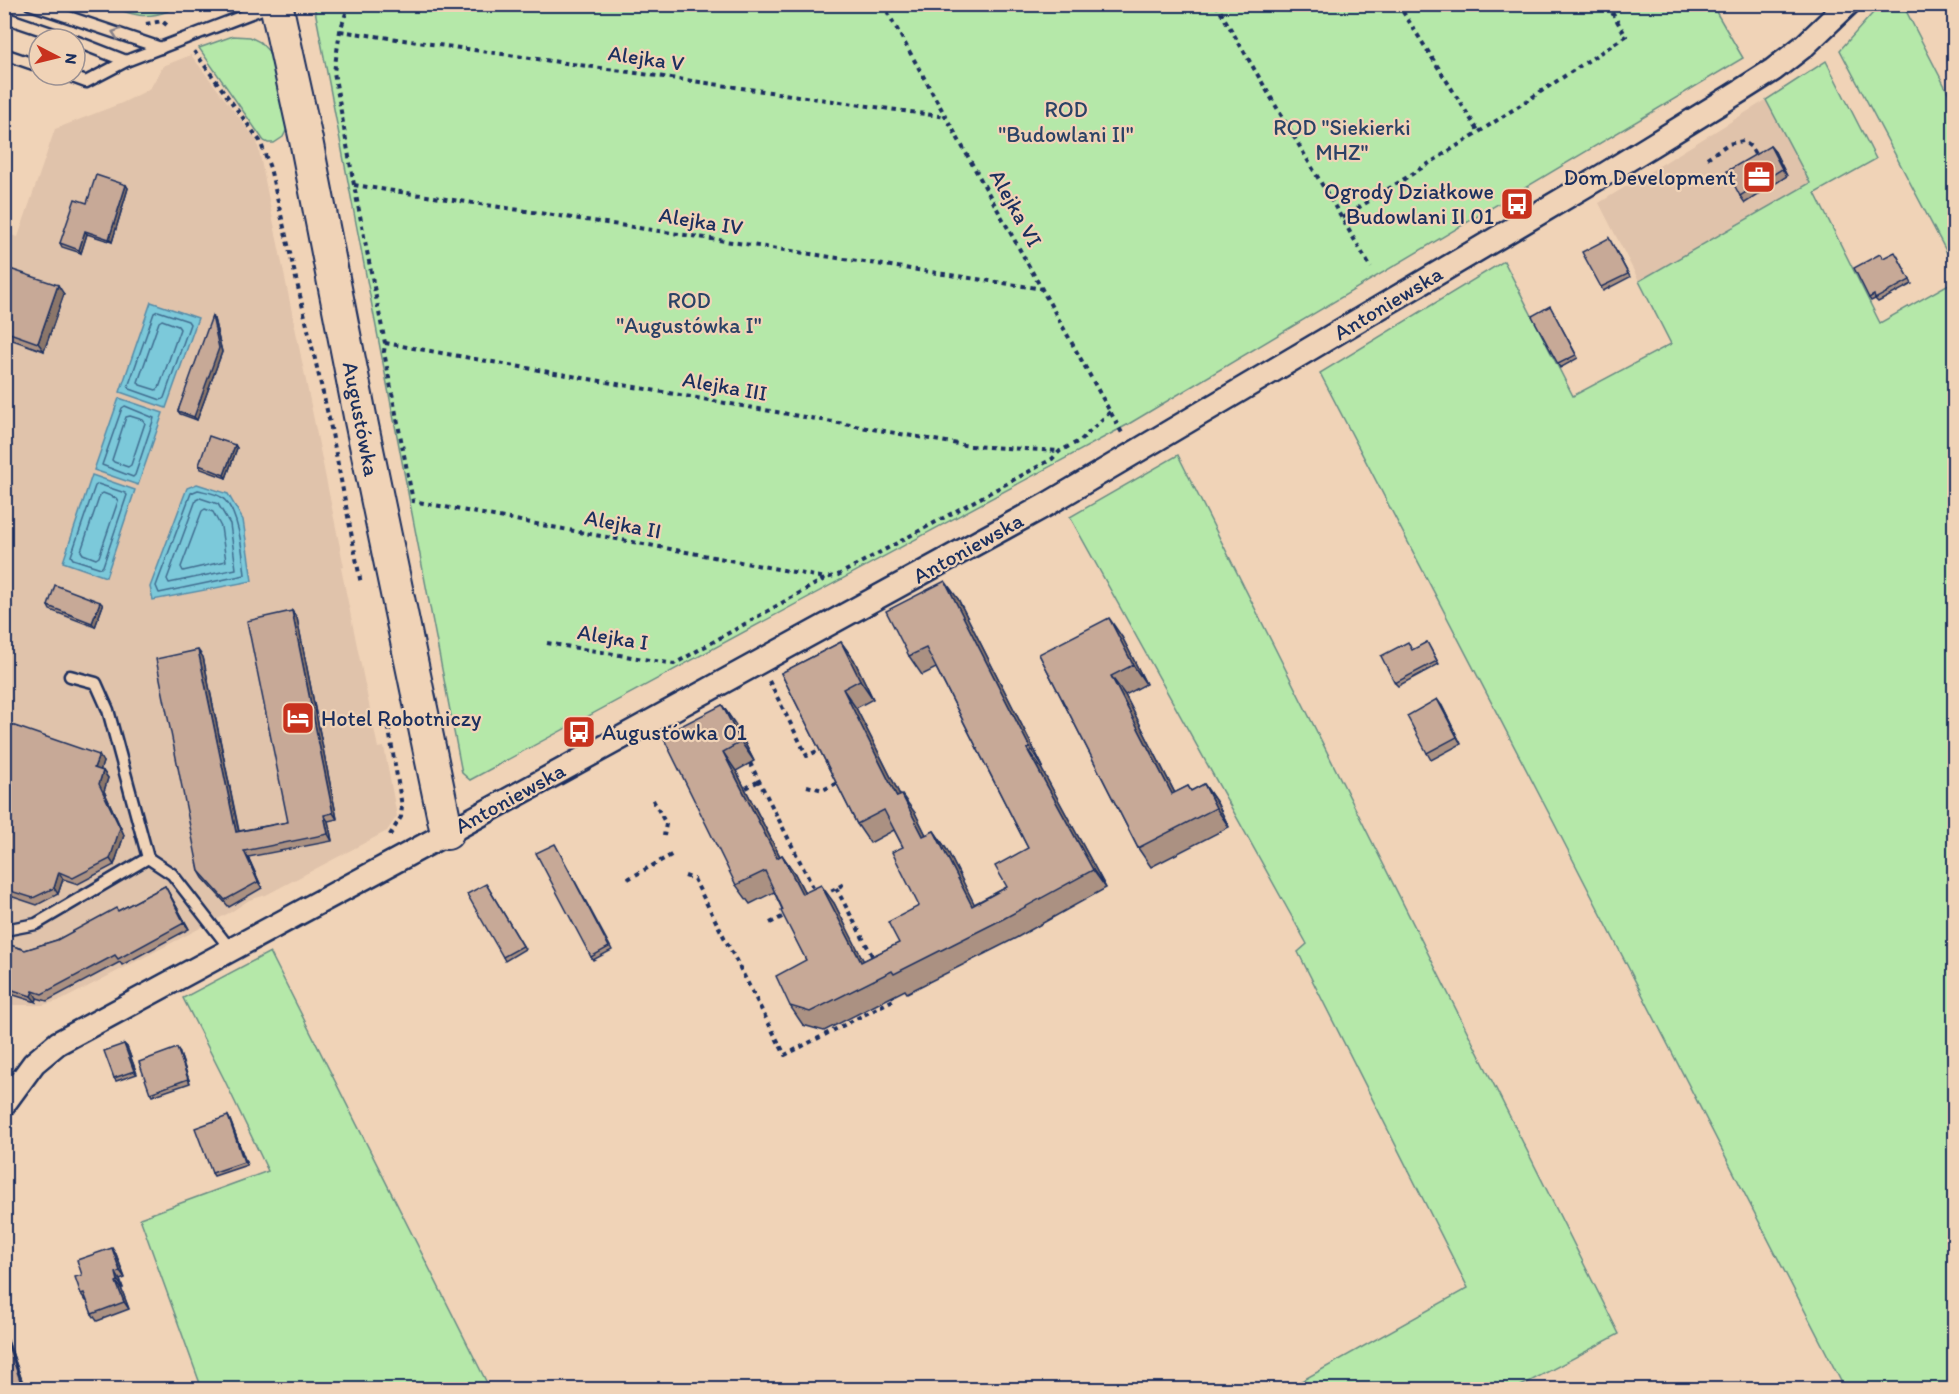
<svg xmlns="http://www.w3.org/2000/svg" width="1959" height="1394" font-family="Itim,sans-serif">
  <rect width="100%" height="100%" fill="#f0d3b7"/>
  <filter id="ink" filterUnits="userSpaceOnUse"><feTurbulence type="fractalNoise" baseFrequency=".0167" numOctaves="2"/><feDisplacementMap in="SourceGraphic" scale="12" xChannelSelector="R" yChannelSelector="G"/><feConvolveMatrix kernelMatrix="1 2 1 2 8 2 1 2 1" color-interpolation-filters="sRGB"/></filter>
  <g filter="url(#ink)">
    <g fill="#e0c3ab">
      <path d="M191 55 257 141 344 567 341 568 378 748 384 747 397 816 387 831 266 895 249 900 231 912 62 1000 43 1005H5L4 233 18 237 55 129 122 103 144 92 151 87 163 66Z"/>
      <path d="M1766 100 1810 183 1639 281 1599 203Z"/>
    </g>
    <g fill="#b5e8a9" stroke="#688c84" stroke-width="1.5">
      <path d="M108 5V4L170 5 168 11C144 20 131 14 108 6Z"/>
      <path d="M1712 5 1743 58 1127 425 470 780 462 773 314 5Z"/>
      <path d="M1880 5H1903L1954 104V266L1840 50Z"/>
      <path d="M233 36 250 37 260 42 273 56 289 125 283 137 274 143H268L264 141 199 48Z"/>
      <path d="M1826 61 1876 159 1815 193 1880 323 1954 281V1389H1845L1554 823 1320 373 1504 261 1573 396 1671 344 1639 281 1810 183 1766 100Z"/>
      <path d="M1178 455 1619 1334 1519 1387 1520 1389H1287L1468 1288 1298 952 1307 944 1070 517Z"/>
      <path d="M270 952 490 1389H202L140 1218 268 1171 224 1079 183 998Z"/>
    </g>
    <g fill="#7bc9da" stroke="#558ba8" stroke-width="1.5">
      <path d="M151 302 198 318 166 408 120 392Z"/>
      <path d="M119 398 163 413 138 485 94 470Z"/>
      <path d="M92 475 135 490 106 577 63 562Z"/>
      <path d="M197 484 228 494 243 520 252 581 153 600 150 587 187 488Z"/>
    </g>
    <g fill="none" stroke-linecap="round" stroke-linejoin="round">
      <g stroke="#416d90" stroke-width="1.5">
        <path d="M158 311 188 321 190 324 164 398 161 400 130 389 128 387 154 313Z"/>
        <path d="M162 320 178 326 180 329 159 388 156 390 140 385 138 382 159 322Z"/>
        <path d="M125 406 154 418 135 475 133 477 102 465 122 408Z"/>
        <path d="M130 416 143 420 145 423 131 465 128 467 114 462 112 460 126 417Z"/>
        <path d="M98 484 125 493 127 495 103 566 101 568 73 559 71 556 95 486Z"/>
        <path d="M198 490C206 492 215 493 221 497 239 508 243 555 245 575L159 593 156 586 191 493Z"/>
        <path d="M103 493 116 498 118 501 99 557 96 559 83 554 81 551 100 495Z"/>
        <path d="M200 498 218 504 230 524 236 569 169 583 167 579 196 500Z"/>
        <path d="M205 509 213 512 221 527 226 561 183 571 181 567 202 511Z"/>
      </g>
      <defs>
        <g id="lane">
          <path d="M30 4 161 48"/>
          <path d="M4 17 69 39"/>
          <path d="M75 41 126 61"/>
          <path d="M4 54 39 66"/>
          <path d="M67 75 86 82 126 61 272 5"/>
          <path d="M148 858 172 874 231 950"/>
          <path d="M4 927 10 929 36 924 148 858 108 710 96 683 70 676"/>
        </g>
        <path id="street" d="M4 1104 34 1063 58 1043 429 843 1046 505 1602 176 1740 91 1773 70 1804 46 1848 4"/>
        <path id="secondary" d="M276 4 306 140 360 416 447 833"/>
      </defs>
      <use href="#lane" stroke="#1b2f5e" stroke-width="15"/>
      <use href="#street" stroke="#1b2f5e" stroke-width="27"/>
      <use href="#secondary" stroke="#1b2f5e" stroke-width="36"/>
      <g stroke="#1b2f5e" stroke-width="4" stroke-dasharray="4.5 4.5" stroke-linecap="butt">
        <path d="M349 4 340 31 334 72 354 185 385 343 384 352 413 501 826 578"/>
        <path d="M883 4 1122 433"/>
        <path d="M1216 4 1371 268"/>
        <path d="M1398 4 1479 132"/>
        <path d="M146 24 162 21 169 27"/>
        <path d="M340 31 946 117"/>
        <path d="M194 51 260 141 270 168 330 423 361 584"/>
        <path d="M1707 158 1728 144 1743 141 1751 147 1757 158"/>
        <path d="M354 185 1043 289"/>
        <path d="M1342 218 1479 132 1626 36 1607 4"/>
        <path d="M385 343 969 446 1060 451"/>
        <path d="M547 643 674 664 826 578 838 575 1052 459 1060 451 1081 440 1111 411"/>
        <path d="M769 681 807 756 821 749"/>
        <path d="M387 718 402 806 401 817 388 838"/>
        <path d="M750 763 815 891"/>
        <path d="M807 786 823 790 839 782"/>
        <path d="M746 788 759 781"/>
        <path d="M653 800 666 824 664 836"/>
        <path d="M685 876 694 879 785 1055 895 999 891 993"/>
        <path d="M628 879 673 854"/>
        <path d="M836 888 874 959"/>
        <path d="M823 895 844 884"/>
        <path d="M770 923 788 914"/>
      </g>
      <use href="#lane" stroke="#f0d3b7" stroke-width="10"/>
      <use href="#street" stroke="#f0d3b7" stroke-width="22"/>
      <use href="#secondary" stroke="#f0d3b7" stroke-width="32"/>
    </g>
    <g fill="#ab9182" stroke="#1b2f5e" stroke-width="1.5">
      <path d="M1734 4H1744L1737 9Z"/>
      <path d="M1932 4H1954V14Z"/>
      <path d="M1770 146 1775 152 1787 176 1745 203 1740 196Z"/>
      <path d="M126 185 128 188 112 242 87 234 81 253 62 247 60 243 87 203Z"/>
      <path d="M1609 238 1630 277 1603 291 1601 287Z"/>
      <path d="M1897 255 1912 284 1878 302 1875 299 1871 301 1869 298Z"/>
      <path d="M4 267 64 294 44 351 4 337Z"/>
      <path d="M1550 306 1578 358 1560 368 1558 364Z"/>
      <path d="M214 319 222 352 197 420 180 414 178 411Z"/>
      <path d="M235 445 237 448 226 478 201 469 199 465Z"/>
      <path d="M958 599 1043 767 1041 768 1106 888 1016 938 907 993 905 990 824 1031 803 1025 790 1006 806 960 774 892 750 904 736 885 675 733 722 705 735 724 754 761 736 771 780 856 782 855 795 874 805 893 834 903 863 961 899 943 919 906 903 847 894 830 870 843 857 824 781 673 841 642 854 660 873 699 856 708 900 795 915 813 926 835 934 831 947 850 974 904 1007 887 1028 848 936 668 922 675 909 656Z"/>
      <path d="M103 605 95 627 50 610 48 606Z"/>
      <path d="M292 611 297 618 337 819 328 821 332 841 248 857 262 888 229 907 203 878 199 871 203 657 239 831 288 822Z"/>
      <path d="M1122 637 1146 684 1125 695 1175 793 1188 786 1191 791 1204 784 1217 803 1229 827 1151 867 1138 848 1039 654Z"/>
      <path d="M1427 642 1439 664 1398 686 1395 683 1413 650Z"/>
      <path d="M1442 706 1461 744 1431 760 1427 753Z"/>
      <path d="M4 727 103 762 100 770 103 771 108 778 104 791 124 835 114 865 78 884 63 879 58 894 37 905 4 894Z"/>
      <path d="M555 844 612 950 593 960 591 957Z"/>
      <path d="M486 884 525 949 505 961 503 957Z"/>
      <path d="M165 886 169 893 189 929 122 965 120 962 47 1001 37 998 36 1002 4 992V943L25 950 57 940 118 911Z"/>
      <path d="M124 1044 127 1047 137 1074 116 1081 114 1078Z"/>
      <path d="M177 1048 179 1051 190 1083 152 1096 150 1093Z"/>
      <path d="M228 1116 230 1120 247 1165 214 1176 212 1173Z"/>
      <path d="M116 1254 125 1278 120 1280 123 1288H121L129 1309 97 1321 92 1314 87 1301H86L81 1294 82 1275Z"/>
      <path d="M5 1334 7 1338 24 1386 14 1389H5Z"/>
    </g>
    <g fill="#8b766a" stroke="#1b2f5e" stroke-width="1.5">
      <path d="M1770 146 1775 152 1787 176 1782 169Z"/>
      <path d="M126 185 128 188 112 242 109 239Z"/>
      <path d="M85 231 87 234 81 253 79 250Z"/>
      <path d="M58 285 64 294 44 351 38 343Z"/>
      <path d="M212 316 214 319 222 352 197 420 194 417Z"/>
      <path d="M235 445 237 448 226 478 224 475Z"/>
      <path d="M945 581 958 599 1043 767 1030 748Z"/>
      <path d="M100 602 103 605 95 627 92 623Z"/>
      <path d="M292 611 297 618 337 819 333 813Z"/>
      <path d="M1109 618 1122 637 1146 684 1133 665Z"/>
      <path d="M841 642 854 660 873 699 860 680Z"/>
      <path d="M198 650 203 657 240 838 236 832Z"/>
      <path d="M1111 676 1125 695 1185 813 1172 794Z"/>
      <path d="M843 689 856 708 910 815 897 797Z"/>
      <path d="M1437 699 1442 706 1461 744 1457 737Z"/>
      <path d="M722 705 735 724 754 761 741 742Z"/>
      <path d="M1027 749 1041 768 1106 888 1093 870Z"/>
      <path d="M723 752 736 771 790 876 777 858Z"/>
      <path d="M99 755 103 762 99 775 94 768Z"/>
      <path d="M103 771 108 778 104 791 124 835 114 865 110 859 99 784Z"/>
      <path d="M1204 784 1217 803 1229 827 1216 808Z"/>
      <path d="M902 795 915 813 936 855 923 836Z"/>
      <path d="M324 815 328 821 332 841 328 834Z"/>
      <path d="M934 831 947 850 985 925 972 906Z"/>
      <path d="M244 851 248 857 262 888 258 882Z"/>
      <path d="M782 855 795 874 815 913 802 894Z"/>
      <path d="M59 872 63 879 58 894 54 888Z"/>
      <path d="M821 885 834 903 874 981 861 962Z"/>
      <path d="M165 886 169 893 189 929 184 923Z"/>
      <path d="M33 991 37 998 36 1002 31 996Z"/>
      <path d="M124 1044 127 1047 137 1074 134 1071Z"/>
      <path d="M177 1048 179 1051 190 1083 188 1079Z"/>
      <path d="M228 1116 230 1120 247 1165 244 1162Z"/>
      <path d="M112 1248 116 1254 125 1278 120 1271Z"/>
      <path d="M116 1273 120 1280 123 1288 118 1281Z"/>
      <path d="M116 1282 121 1288 129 1309 124 1302Z"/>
      <path d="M5 1334 7 1338 24 1386 21 1383Z"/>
    </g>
    <g fill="#c7a997" stroke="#1b2f5e" stroke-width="1.5">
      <path d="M1770 146 1782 169 1740 196 1727 171Z"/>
      <path d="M96 175 126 185 109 239 85 231 79 250 60 243 75 199 87 203Z"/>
      <path d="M1609 238 1628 274 1601 287 1582 252Z"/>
      <path d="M1895 252 1910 280 1875 299 1874 295 1869 298 1854 268 1880 254 1883 258Z"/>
      <path d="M4 267 58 285 38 343 4 331Z"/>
      <path d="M1550 306 1576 355 1558 364 1532 316Z"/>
      <path d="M212 316 219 348 194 417 178 411Z"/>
      <path d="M209 436 235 445 224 475 199 465Z"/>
      <path d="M945 581 1030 748 1027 749 1093 870 1003 919 894 974 892 971 810 1012 790 1006 776 976 806 960 781 911 783 910 765 871 736 885 664 739 675 733 673 730 722 705 741 742 723 752 777 858 782 855 802 894 821 885 861 962 899 943 888 922 919 906 892 852 903 847 884 810 857 824 781 673 841 642 860 680 843 689 897 797 902 795 923 836 934 831 972 906 1007 887 995 866 1028 848 926 648 909 656 886 611Z"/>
      <path d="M55 585 100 602 92 623 48 606Z"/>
      <path d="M292 611 333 813 324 815 328 834 244 851 258 882 225 900 199 871 156 659 198 650 236 832 288 822 247 621Z"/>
      <path d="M1109 618 1133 665 1111 676 1172 794 1188 786 1191 791 1204 784 1216 808 1138 848 1039 654Z"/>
      <path d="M1408 642 1412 650 1427 642 1437 661 1395 683 1381 656Z"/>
      <path d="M1437 699 1457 737 1427 753 1407 716Z"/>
      <path d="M6 723 99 755 94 768 103 771 99 784 120 828 110 859 73 878 59 872 54 888 33 898 4 889V727Z"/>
      <path d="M555 844 609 947 591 957 536 853Z"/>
      <path d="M486 884 523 946 503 957 467 894Z"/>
      <path d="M165 886 184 923 118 959 115 955 42 994 33 991 31 996 4 987V943L25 950 57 940 116 908 118 911Z"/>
      <path d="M124 1044 134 1071 114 1078 104 1051Z"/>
      <path d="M177 1048 188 1079 150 1093 139 1062Z"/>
      <path d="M228 1116 244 1162 212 1173 195 1128Z"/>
      <path d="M112 1248 120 1271 116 1273 118 1281 116 1282 124 1302 92 1314 84 1293 81 1294 75 1277 82 1275 77 1260Z"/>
      <path d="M4 1334 21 1383 4 1389Z"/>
    </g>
    <defs><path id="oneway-chevron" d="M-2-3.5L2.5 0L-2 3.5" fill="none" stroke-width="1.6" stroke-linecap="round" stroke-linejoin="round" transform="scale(1.5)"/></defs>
    <use stroke="#86818a" href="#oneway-chevron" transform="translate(116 33) rotate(-161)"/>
  </g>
  <defs>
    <symbol id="office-square" viewBox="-11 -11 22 22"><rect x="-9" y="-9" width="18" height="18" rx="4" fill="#c8321e" stroke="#f0d3b7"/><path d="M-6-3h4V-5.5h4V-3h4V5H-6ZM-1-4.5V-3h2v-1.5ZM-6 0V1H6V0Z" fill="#fff"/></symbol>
    <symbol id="bus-square" viewBox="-11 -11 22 22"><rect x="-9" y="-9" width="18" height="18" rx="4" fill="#c8321e" stroke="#f0d3b7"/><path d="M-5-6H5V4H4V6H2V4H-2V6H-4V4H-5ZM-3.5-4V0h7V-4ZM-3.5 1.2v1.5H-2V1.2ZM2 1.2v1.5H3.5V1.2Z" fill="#fff"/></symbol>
    <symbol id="hotel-square" viewBox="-11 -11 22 22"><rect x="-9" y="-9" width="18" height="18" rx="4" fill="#c8321e" stroke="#f0d3b7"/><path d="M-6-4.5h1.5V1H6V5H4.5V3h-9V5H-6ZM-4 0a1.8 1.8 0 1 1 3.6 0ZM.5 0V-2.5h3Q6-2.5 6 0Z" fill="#fff"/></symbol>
  </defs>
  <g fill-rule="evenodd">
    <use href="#office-square" x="1740" y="158" width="38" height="38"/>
    <use href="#bus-square" x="1498" y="185" width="38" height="38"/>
    <use href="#hotel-square" x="279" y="699" width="38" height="38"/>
    <use href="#bus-square" x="560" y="713" width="38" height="38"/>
  </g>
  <g text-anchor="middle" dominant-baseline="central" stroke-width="4.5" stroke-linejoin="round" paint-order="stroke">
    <g font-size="22" fill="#1b2f5e" stroke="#f0d3b7">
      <text transform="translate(646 58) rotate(8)">Alejka V</text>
      <text transform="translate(1016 208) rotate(61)">Alejka VI</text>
      <text transform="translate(701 221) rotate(9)">Alejka IV</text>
      <text transform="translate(1388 303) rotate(-31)">Antoniewska</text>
      <text transform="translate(725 386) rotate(10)">Alejka III</text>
      <text transform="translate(361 419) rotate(79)">Augustówka</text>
      <text transform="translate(623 524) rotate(11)">Alejka II</text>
      <text transform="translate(968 548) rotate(-29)">Antoniewska</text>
      <text transform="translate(613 637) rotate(9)">Alejka I</text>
      <text transform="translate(510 798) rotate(-29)">Antoniewska</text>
    </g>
    <g font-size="22" fill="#2a4266" stroke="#f0d3b7">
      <text x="1066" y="109">ROD<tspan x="1066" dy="25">"Budowlani II"</tspan></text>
      <text x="1342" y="127">ROD "Siekierki<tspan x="1342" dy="25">MHZ"</tspan></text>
      <text x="689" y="300">ROD<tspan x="689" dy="25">"Augustówka I"</tspan></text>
    </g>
    <g font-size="22" fill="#1b2f5e" stroke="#f0d3b7" text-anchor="end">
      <text x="1736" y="177">Dom Development</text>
      <text x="1494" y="191">Ogrody Działkowe<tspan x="1494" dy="25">Budowlani II 01</tspan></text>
      <text x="321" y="718" text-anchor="start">Hotel Robotniczy</text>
      <text x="602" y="732" text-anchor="start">Augustówka 01</text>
    </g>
  </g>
  <rect width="1959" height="1394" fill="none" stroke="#f0d3b7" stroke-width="24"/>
  <rect x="12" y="12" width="1935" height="1370" fill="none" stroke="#1b2f5e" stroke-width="2" filter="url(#ink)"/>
  <g transform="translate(57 57) rotate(97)"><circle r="28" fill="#f0d3b7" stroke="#9b9193" stroke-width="1.5"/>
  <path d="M0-4.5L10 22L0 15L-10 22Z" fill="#c8321e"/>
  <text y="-9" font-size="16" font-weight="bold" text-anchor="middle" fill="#1b2f5e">N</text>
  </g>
</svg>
